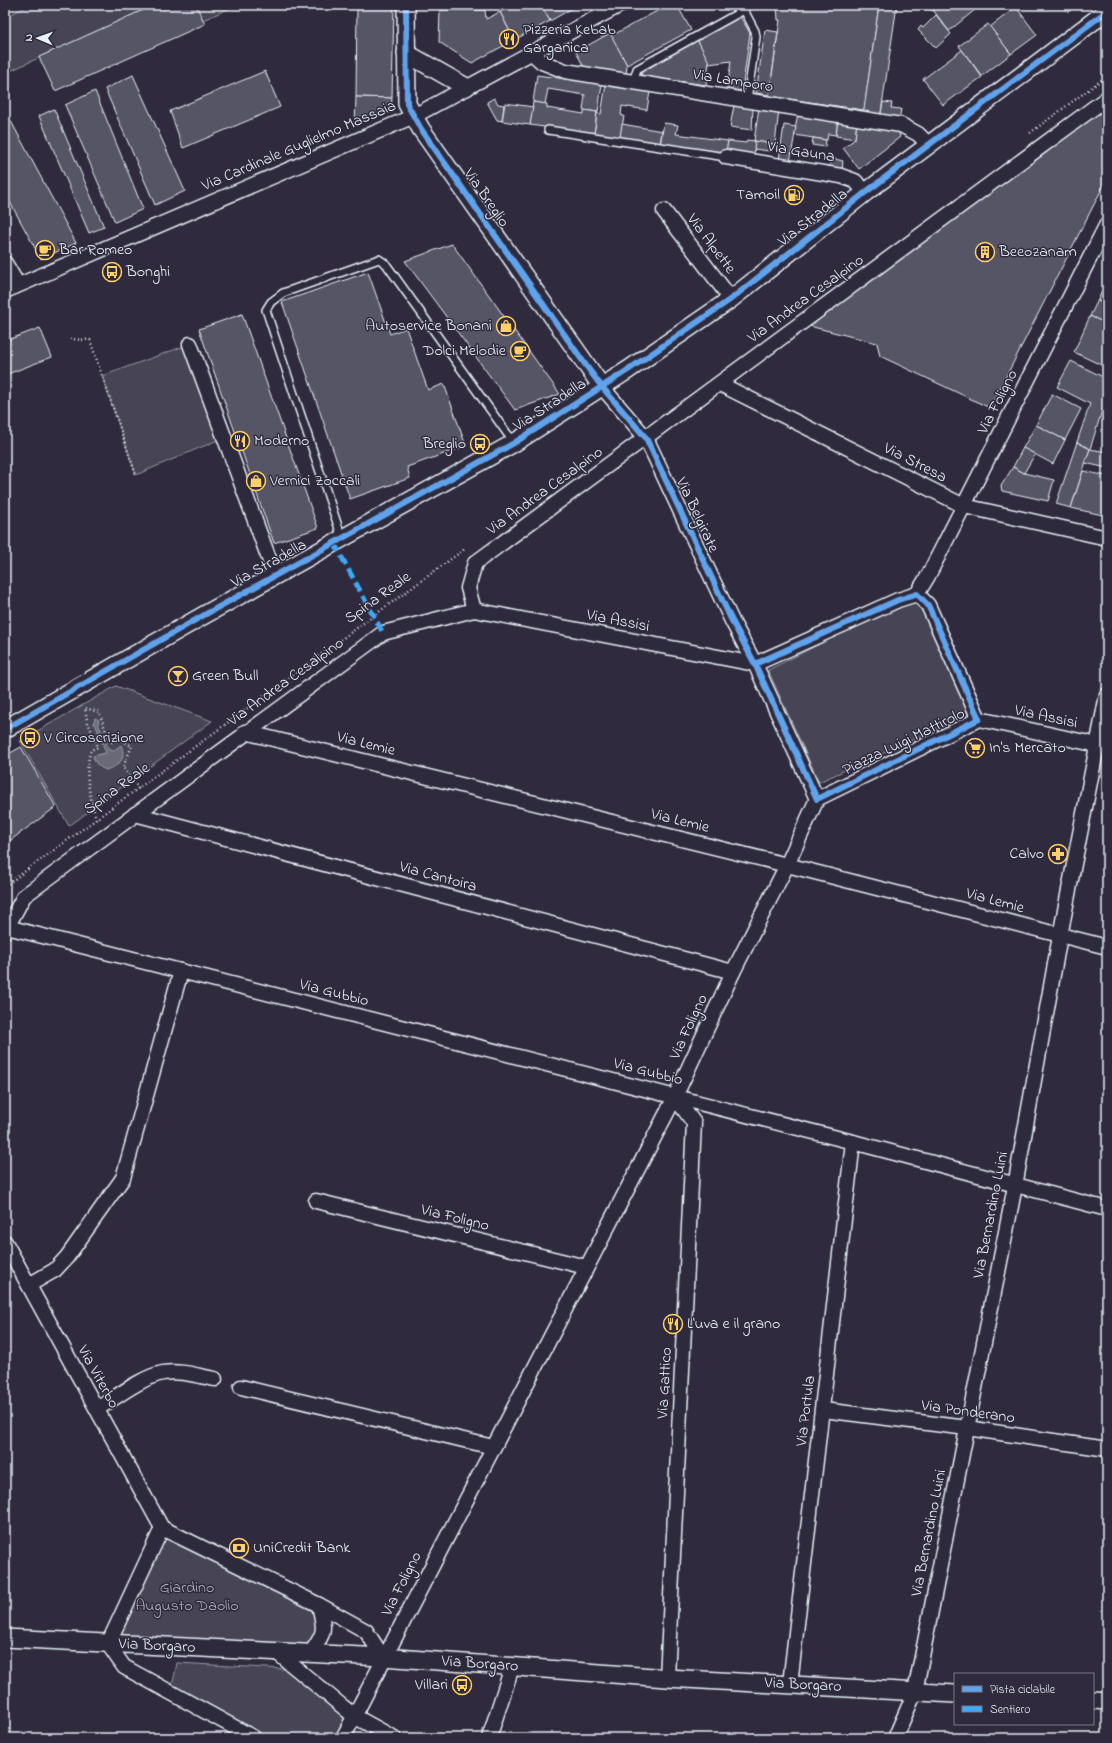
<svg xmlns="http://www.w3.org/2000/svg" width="1112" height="1743" font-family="'Indie Flower',sans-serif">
  <rect width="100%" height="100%" fill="#2f2a3d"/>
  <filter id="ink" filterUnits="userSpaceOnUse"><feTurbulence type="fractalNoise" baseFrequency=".025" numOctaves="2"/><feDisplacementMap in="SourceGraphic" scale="8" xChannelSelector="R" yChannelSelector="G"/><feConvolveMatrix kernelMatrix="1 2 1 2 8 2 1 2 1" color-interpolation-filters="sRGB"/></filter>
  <g filter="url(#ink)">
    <g fill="#464455" stroke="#979aa6">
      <path d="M30 5H154L10 71 5 64V17Z"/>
      <path d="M196 5H237L203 20Z"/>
      <path d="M190 344 225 437 136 475 102 376Z"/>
      <path d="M919 594 970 714 819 782 768 670Z"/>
      <path d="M116 686 212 721 69 826 20 741Z"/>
      <path d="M165 1535 313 1607C320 1630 321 1635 300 1648L115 1641Z"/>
      <path d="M177 1663 284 1669 348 1718 337 1738H264L172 1687Z"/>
    </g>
    <path fill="#696978" stroke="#9c9fab" d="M95 718 99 720 98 723 109 750 113 751 121 745C127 759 119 766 106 770 99 767 95 764 93 756L106 753 95 723 93 724Z"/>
    <g fill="#575565" stroke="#e8f1f8">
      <path d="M154 5H196L205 24 55 91 39 57Z"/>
      <path d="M357 5H394L392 98 356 97Z"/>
      <path d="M440 5H486L485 10H440Z"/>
      <path d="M514 5H541L550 21 514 40 500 12Z"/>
      <path d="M541 5H578L550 21Z"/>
      <path d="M668 5H677L691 30 627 65 611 36Z"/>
      <path d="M777 5H879L864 110 769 96 780 20H778Z"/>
      <path d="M879 5H897L880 119 863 116Z"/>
      <path d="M898 5H950L933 10Z"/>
      <path d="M950 5H973L976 9 949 31 933 10Z"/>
      <path d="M1063 5H1077L1068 12Z"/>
      <path d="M1016 7 1037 35 1011 54 990 27Z"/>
      <path d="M440 10H485L486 19 500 12 514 40 472 63 439 42Z"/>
      <path d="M936 15 951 34 936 48 918 30 921 26 923 28Z"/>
      <path d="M740 16 750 33 742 91 727 89 731 61 709 64 697 39Z"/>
      <path d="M988 24 1011 54 982 76 959 46Z"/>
      <path d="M765 30 778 32 769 95 756 93Z"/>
      <path d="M610 33 627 65 626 74 584 67 576 52Z"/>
      <path d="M697 39 709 62 706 85 641 76 642 72Z"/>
      <path d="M962 50 982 77 943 105 923 79Z"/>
      <path d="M265 71 280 107 183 148 170 111Z"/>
      <path d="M133 75 185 191 155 205 105 89Z"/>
      <path d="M537 75 602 84 598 112 583 110 585 95 548 89 545 104 533 102Z"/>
      <path d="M606 84 650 91 647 110 622 106 621 115 624 116 620 138 594 134 597 113 601 114Z"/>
      <path d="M95 91 143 209 115 222 65 105Z"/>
      <path d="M356 97 392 98 391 112 355 124Z"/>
      <path d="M494 98 498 104 504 105 502 121 497 120 487 102Z"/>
      <path d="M1107 98V179L990 408 880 356 877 343 801 324Z"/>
      <path d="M533 102 547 104V108L584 114V110L597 112 594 134 530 125Z"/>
      <path d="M883 102 892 103 891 108 901 109 899 121 880 119Z"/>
      <path d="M505 103 533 107 530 125 502 121Z"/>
      <path d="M734 105 753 108 752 130 730 127Z"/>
      <path d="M759 107 779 110 775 144 754 141Z"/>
      <path d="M54 109 104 227 89 233 39 116Z"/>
      <path d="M5 110 76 243 41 259 5 193Z"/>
      <path d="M798 113 838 119 836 135 828 134 827 140 794 135Z"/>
      <path d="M838 119 857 122 855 139 836 136Z"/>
      <path d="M857 122 898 128 900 137 859 169 843 148 855 139Z"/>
      <path d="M664 123 678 125 676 134 728 141 726 155 660 145Z"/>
      <path d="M622 124 662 131 660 144 620 137Z"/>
      <path d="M784 125 796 127 790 162 779 160Z"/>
      <path d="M813 138 826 140 825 147 812 145Z"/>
      <path d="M747 140 755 141 754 158 726 153 728 141 746 143Z"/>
      <path d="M755 141 773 144V146L769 151 754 149Z"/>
      <path d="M831 158 843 161 842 171 829 169Z"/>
      <path d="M452 244 560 394 515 410 405 261Z"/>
      <path d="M368 272 390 334 406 328 428 390 444 384 466 446 407 467 410 478 350 499 282 302Z"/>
      <path d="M1107 280V304L1098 300Z"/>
      <path d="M1098 300 1107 304V324L1090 316Z"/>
      <path d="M242 314 318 528 274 543 199 329Z"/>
      <path d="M1090 316 1107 324V363L1105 367 1074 352Z"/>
      <path d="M40 328 52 357 5 375V341Z"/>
      <path d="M1071 361 1107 379V395L1090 449 1077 442 1090 404 1057 387Z"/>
      <path d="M1052 394 1081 409 1065 440 1036 425Z"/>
      <path d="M1036 425 1065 440 1053 464 1023 448Z"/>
      <path d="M1077 442 1090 449 1071 508 1056 504Z"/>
      <path d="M1023 448 1035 454 1024 473 1013 467Z"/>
      <path d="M1090 449 1107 452V468L1085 463Z"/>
      <path d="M1013 467 1024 473 1054 480 1048 501 1002 491 1001 486Z"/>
      <path d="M1083 471 1107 476V516L1071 508Z"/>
      <path d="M21 747 56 807 8 842 5 837V756Z"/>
    </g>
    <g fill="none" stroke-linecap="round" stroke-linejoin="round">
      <defs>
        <g id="service">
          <path d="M633 82 637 69 744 10 755 31 756 37 747 100"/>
          <path d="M548 130 726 157"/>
          <path d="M342 538 266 310 271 302 283 293 379 259 386 264 514 443"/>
        </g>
        <g id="minor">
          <path d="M531 52 542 62 565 71 901 125 918 134 929 145"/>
          <path d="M726 157 841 176 855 181 866 192"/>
          <path d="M664 211 731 299"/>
          <path d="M5 263 18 285"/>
          <path d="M5 291 414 116 620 5"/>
          <path d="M190 344 275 575"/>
          <path d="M720 384 964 506 1107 538"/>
          <path d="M602 387 646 438 732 621 755 664 817 799 979 719 928 605 917 594 898 600 755 664"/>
          <path d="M917 594 928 576 1107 224"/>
          <path d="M474 610 468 588 475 563 1107 98"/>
          <path d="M979 719 1107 747"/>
          <path d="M245 732 787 865 1107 947"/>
          <path d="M135 814 733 972"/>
          <path d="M7 927 853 1142 1107 1209"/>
          <path d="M5 931 24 896 383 633 474 610 755 664"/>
          <path d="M316 1201 586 1267"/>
          <path d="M5 1242 162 1528"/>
          <path d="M29 1285 55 1270 67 1257 123 1178 181 971"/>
          <path d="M241 1387 493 1447"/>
          <path d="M97 1409C115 1398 142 1377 163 1373 180 1370 198 1376 215 1379"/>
          <path d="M823 1410 967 1428 1107 1449"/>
          <path d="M162 1528 108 1644 124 1667 254 1738"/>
          <path d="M162 1528 319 1605 366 1631 383 1657"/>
          <path d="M275 1651 354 1716 394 1738"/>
          <path d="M310 1654C326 1632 325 1630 319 1605"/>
          <path d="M667 1678 694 1123 675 1097"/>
          <path d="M790 1684 853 1142"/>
          <path d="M343 1738 675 1097 733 972 787 865 817 799"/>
          <path d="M489 1738 512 1667"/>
          <path d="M895 1738 915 1692 1015 1186 1060 936 1107 695"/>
        </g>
        <g id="tertiary">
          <path d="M406 5 407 104 421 129 602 387"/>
          <path d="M406 53 466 87"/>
          <path d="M5 729 206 614 514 443 628 370 731 299 866 192 1107 11"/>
          <path d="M5 1638 383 1657 667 1678 955 1694"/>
          <path d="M1093 1700 1107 1701"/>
        </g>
      </defs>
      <use href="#service" stroke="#e8f1f8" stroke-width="10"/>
      <use href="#minor" stroke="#e8f1f8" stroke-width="17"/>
      <use href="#tertiary" stroke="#e8f1f8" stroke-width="20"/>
      <g stroke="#e8f1f8" stroke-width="2.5" stroke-dasharray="1 3" stroke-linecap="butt">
        <path d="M1030 133 1107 76"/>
        <path d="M70 339 90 340 136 475"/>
        <path d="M96 819C90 795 83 774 91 750L98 747 87 720 85 708 99 712 110 743 119 739 132 746 123 767 139 789"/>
        <path d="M5 886 466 548"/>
      </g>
      <use href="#service" stroke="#2f2a3d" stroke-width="7"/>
      <use href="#minor" stroke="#2f2a3d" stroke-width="14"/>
      <use href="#tertiary" stroke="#2f2a3d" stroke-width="17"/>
      <path stroke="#3fa9f5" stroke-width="5" stroke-dasharray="10 5" stroke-linecap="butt" d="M334 543 383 633"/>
      <defs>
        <g id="cycleway">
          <path d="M406 5 407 104 421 129 587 367 602 387 646 438 732 621 755 664 817 799 979 719 928 605 917 594 898 600 755 664"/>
          <path d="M5 729 206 614 514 443 628 370 731 299 866 192 1107 11"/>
        </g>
      </defs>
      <use href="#cycleway" stroke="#2f2a3d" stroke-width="8"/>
      <use href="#cycleway" stroke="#60a3ed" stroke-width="6"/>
    </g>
  </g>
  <defs>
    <symbol id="restaurant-ring" viewBox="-11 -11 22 22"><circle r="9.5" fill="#2f2a3d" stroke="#ffd166" stroke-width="1.5"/><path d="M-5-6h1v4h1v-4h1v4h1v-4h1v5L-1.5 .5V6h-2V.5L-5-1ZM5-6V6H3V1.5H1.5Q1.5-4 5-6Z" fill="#ffd166"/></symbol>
    <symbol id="fuel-ring" viewBox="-11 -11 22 22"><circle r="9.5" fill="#2f2a3d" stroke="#ffd166" stroke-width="1.5"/><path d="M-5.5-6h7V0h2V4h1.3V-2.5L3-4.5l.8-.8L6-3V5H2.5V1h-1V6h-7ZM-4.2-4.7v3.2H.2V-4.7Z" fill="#ffd166"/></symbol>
    <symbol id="cafe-ring" viewBox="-11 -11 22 22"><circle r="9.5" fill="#2f2a3d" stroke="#ffd166" stroke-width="1.5"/><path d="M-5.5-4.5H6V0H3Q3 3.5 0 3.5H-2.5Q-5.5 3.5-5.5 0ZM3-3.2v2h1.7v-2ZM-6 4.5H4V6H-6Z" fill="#ffd166"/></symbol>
    <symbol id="building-ring" viewBox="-11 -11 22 22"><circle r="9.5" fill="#2f2a3d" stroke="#ffd166" stroke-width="1.5"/><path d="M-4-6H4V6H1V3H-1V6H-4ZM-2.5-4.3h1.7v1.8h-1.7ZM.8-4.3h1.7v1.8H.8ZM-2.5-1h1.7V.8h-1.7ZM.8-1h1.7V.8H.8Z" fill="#ffd166"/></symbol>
    <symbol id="bus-ring" viewBox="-11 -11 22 22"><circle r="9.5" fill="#2f2a3d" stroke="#ffd166" stroke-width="1.5"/><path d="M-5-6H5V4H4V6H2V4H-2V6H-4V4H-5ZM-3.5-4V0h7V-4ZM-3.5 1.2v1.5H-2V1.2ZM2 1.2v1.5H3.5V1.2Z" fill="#ffd166"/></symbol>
    <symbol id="shop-ring" viewBox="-11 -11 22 22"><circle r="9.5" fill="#2f2a3d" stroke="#ffd166" stroke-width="1.5"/><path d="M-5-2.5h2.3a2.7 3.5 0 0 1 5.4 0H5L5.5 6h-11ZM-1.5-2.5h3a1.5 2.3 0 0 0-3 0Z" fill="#ffd166"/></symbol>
    <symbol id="bar-ring" viewBox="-11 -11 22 22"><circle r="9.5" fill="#2f2a3d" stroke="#ffd166" stroke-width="1.5"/><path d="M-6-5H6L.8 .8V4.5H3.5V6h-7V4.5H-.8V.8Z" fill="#ffd166"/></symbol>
    <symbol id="supermarket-ring" viewBox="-11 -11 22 22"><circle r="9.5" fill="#2f2a3d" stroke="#ffd166" stroke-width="1.5"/><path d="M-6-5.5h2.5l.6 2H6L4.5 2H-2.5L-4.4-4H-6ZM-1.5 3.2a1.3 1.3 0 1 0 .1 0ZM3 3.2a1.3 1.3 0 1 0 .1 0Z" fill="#ffd166"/></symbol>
    <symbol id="pharmacy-ring" viewBox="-11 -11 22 22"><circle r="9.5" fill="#2f2a3d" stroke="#ffd166" stroke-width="1.5"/><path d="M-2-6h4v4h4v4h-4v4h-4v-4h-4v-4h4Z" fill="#ffd166"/></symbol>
    <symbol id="bank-ring" viewBox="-11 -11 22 22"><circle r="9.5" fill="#2f2a3d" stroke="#ffd166" stroke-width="1.5"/><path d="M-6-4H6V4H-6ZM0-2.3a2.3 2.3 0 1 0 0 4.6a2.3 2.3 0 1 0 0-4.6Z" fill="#ffd166"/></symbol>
  </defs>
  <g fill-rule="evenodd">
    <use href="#restaurant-ring" x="498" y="28" width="22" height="22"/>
    <use href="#fuel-ring" x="783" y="184" width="22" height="22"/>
    <use href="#cafe-ring" x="34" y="239" width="22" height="22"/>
    <use href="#building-ring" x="974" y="241" width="22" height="22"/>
    <use href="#bus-ring" x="101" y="261" width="22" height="22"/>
    <use href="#shop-ring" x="495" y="315" width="22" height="22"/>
    <use href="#cafe-ring" x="509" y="340" width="22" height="22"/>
    <use href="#restaurant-ring" x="229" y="430" width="22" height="22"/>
    <use href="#bus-ring" x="469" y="433" width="22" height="22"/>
    <use href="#shop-ring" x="245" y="470" width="22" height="22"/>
    <use href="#bar-ring" x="167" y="665" width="22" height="22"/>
    <use href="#bus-ring" x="19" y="727" width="22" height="22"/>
    <use href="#supermarket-ring" x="964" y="737" width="22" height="22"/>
    <use href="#pharmacy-ring" x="1047" y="843" width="22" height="22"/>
    <use href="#restaurant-ring" x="662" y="1313" width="22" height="22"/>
    <use href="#bank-ring" x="228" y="1537" width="22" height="22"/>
    <use href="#bus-ring" x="451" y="1674" width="22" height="22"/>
  </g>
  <g text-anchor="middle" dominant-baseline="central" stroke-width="3" stroke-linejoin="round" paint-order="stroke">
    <g font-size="16" fill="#e8f1f8" stroke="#2f2a3d" text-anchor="start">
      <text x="523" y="30">Pizzeria Kebab<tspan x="523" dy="18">Garganica</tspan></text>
      <text x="780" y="195" text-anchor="end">Tamoil</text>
      <text x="59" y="250">Bar Romeo</text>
      <text x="999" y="252">Beeozanam</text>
      <text x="126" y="272">Bonghi</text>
      <text x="492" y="326" text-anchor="end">Autoservice Bonani</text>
      <text x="506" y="351" text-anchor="end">Dolci Melodie</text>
      <text x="254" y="441">Moderno</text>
      <text x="466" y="444" text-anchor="end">Breglio</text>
      <text x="270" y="481">Vernici Zoccali</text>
      <text x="192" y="676">Green Bull</text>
      <text x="44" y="738">V Circoscrizione</text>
      <text x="989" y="748">In's Mercato</text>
      <text x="1044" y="854" text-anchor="end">Calvo</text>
      <text x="687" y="1324">L'uva e il grano</text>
      <text x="253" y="1548">UniCredit Bank</text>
      <text x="448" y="1685" text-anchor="end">Villari</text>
    </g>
    <g font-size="16" fill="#e8f1f8" stroke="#2f2a3d">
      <text transform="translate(733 81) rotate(9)">Via Lamporo</text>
      <text transform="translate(299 146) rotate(-23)">Via Cardinale Guglielmo Massaia</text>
      <text transform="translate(801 152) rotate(9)">Via Gauna</text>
      <text transform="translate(486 198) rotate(55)">Via Breglio</text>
      <text transform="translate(813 218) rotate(-38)">Via Stradella</text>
      <text transform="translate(711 244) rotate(53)">Via Alpette</text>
      <text transform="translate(806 299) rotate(-36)">Via Andrea Cesalpino</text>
      <text transform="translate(998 402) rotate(-63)">Via Foligno</text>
      <text transform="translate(550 405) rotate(-33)">Via Stradella</text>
      <text transform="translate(915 463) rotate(27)">Via Stresa</text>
      <text transform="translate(545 491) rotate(-36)">Via Andrea Cesalpino</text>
      <text transform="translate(697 515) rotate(65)">Via Belgirate</text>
      <text transform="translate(269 564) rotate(-29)">Via Stradella</text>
      <text transform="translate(378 598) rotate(-36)">Spina Reale</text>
      <text transform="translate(618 621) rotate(11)">Via Assisi</text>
      <text transform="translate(286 682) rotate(-36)">Via Andrea Cesalpino</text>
      <text transform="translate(1046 717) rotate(12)">Via Assisi</text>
      <text transform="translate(904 742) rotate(-26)">Piazza Luigi Mattirolo</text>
      <text transform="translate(366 744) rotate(14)">Via Lemie</text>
      <text transform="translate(117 789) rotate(-36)">Spina Reale</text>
      <text transform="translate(680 821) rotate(14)">Via Lemie</text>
      <text transform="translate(438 877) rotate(15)">Via Cantoira</text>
      <text transform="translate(995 901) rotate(15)">Via Lemie</text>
      <text transform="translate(334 993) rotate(14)">Via Gubbio</text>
      <text transform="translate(689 1027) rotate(-65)">Via Foligno</text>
      <text transform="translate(648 1072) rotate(14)">Via Gubbio</text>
      <text transform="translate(991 1215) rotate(-79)">Via Bernardino Luini</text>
      <text transform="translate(455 1218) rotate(14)">Via Foligno</text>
      <text transform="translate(98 1377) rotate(61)">Via Viterbo</text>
      <text transform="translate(665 1383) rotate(-87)">Via Gattico</text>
      <text transform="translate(806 1411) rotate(-83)">Via Portula</text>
      <text transform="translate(968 1412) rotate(8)">Via Ponderano</text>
      <text transform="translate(929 1533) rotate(-79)">Via Bernardino Luini</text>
      <text transform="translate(402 1584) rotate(-63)">Via Foligno</text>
      <text transform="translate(157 1646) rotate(3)">Via Borgaro</text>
      <text transform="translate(480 1664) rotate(4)">Via Borgaro</text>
      <text transform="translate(803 1685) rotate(3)">Via Borgaro</text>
    </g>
    <g font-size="16" fill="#afb4bf" stroke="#2f2a3d">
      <text x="187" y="1588">Giardino<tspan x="187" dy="18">Augusto Daolio</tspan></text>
    </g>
  </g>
  <rect width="1112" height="1743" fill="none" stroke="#2f2a3d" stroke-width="20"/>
  <rect x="10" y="10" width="1092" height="1723" fill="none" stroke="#e8f1f8" stroke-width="1.5" filter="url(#ink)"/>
  <rect x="954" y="1673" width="140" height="52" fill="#2f2a3d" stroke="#797a88"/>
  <rect x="962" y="1686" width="20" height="6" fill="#60a3ed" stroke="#797a88"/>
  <text x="990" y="1693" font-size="12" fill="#e8f1f8">Pista ciclabile</text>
  <rect x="962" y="1706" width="20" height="6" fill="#3fa9f5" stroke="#797a88"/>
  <text x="990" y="1713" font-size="12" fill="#e8f1f8">Sentiero</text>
  <g transform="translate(38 38) rotate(272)" stroke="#2f2a3d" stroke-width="3" paint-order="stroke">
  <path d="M0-3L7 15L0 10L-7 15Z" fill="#e8f1f8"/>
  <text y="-6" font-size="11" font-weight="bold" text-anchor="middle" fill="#e8f1f8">N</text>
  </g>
</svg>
